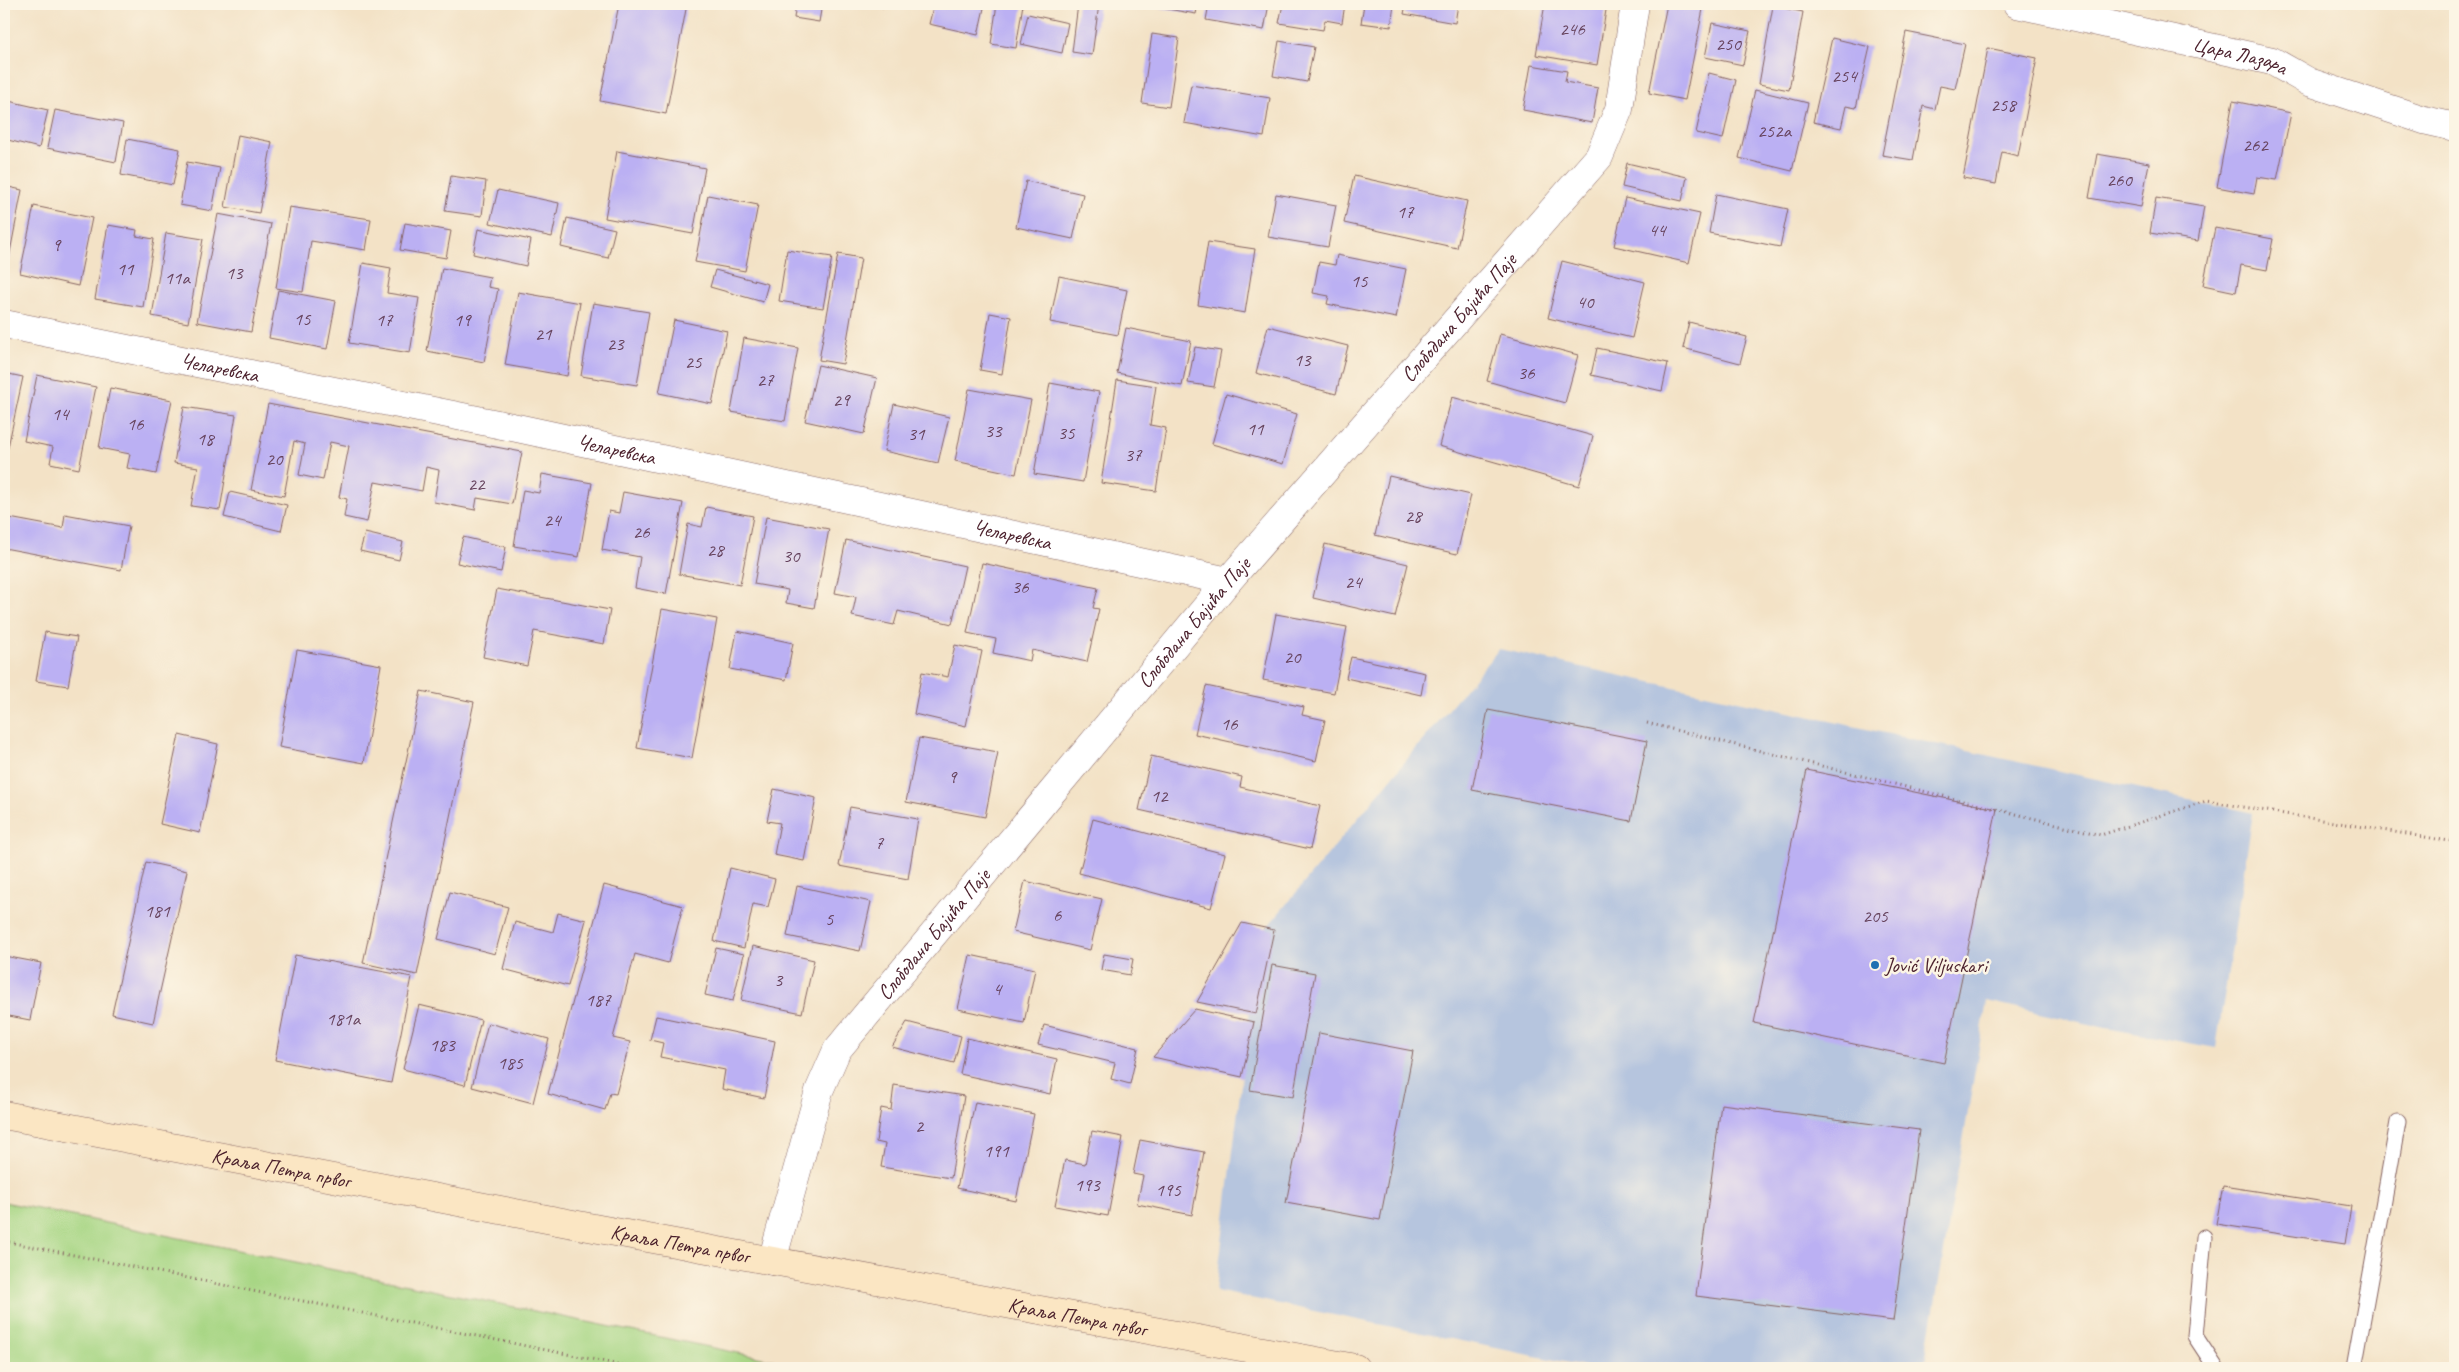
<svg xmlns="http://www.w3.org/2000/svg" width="2459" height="1372" font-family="Caveat,sans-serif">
  <rect width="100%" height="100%" fill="#fcf5e5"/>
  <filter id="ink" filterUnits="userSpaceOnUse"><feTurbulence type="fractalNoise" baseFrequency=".02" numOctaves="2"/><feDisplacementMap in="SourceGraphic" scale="10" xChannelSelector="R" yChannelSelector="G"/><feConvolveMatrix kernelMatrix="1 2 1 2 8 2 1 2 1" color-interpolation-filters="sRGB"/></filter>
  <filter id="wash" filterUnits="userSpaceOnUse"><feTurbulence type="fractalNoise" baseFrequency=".0096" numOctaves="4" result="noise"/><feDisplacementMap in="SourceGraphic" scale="20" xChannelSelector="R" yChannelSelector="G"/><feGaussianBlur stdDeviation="1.12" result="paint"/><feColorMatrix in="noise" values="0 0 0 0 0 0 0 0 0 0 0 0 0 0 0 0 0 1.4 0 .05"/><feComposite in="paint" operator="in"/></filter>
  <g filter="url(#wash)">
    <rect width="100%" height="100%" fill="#f3e2c6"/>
    <path fill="#b6c5de" d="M1499 649 2253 813 2216 1048 2106 1028 1987 1001 1924 1368H1594L1216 1291 1259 937Z"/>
    <path fill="#a7d684" stroke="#787a58" d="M4 1202 811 1368H4Z"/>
    <g id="blocks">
      <g fill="#bbb0f3">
        <path d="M619 4H687L666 114 600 101Z"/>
        <path d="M796 4H822L819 22 794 18Z"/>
        <path d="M862 4H885L884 8Z"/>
        <path d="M934 4H963L984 8 978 35 929 24Z"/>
        <path d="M997 4H1023L1016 48 991 44Z"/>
        <path d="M1078 4H1099L1092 55 1072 52Z"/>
        <path d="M1156 4H1198L1196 14 1156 7Z"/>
        <path d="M1209 4H1269L1264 30 1206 20Z"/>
        <path d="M1283 4H1345L1342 23 1325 20 1323 30 1279 23Z"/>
        <path d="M1364 4H1394L1391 27 1361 23Z"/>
        <path d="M1406 4H1458L1455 23 1404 14Z"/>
        <path d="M1545 4H1607L1597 65 1536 55Z"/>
        <path d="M1667 4H1704L1685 100 1649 93Z"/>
        <path d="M1773 6 1803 12 1789 90 1759 84Z"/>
        <path d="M1028 14 1068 23 1062 53 1021 44Z"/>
        <path d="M1712 23 1750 31 1743 65 1705 57Z"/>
        <path d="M1906 32 1965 44 1955 89 1940 86 1935 109 1923 106 1913 160 1882 155Z"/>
        <path d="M1152 34 1179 38 1169 107 1142 103Z"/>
        <path d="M1832 38 1870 47 1856 108 1846 106 1841 128 1813 122Z"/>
        <path d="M1279 41 1314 47 1307 82 1273 76Z"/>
        <path d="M1988 48 2037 58 2018 156 2002 152 1996 184 1963 178Z"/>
        <path d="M1531 65 1567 71 1565 82 1598 88 1592 123 1523 110Z"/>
        <path d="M1709 73 1736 80 1723 139 1696 133Z"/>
        <path d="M1191 85 1270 98 1264 137 1184 123Z"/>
        <path d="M1755 90 1808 103 1792 171 1739 158Z"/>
        <path d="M4 100 48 110 39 148 4 139Z"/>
        <path d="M2233 101 2291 113 2277 180 2257 177 2254 194 2217 187Z"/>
        <path d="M55 110 123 123 116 162 47 148Z"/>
        <path d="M238 135 272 142 259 213 225 207Z"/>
        <path d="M127 139 180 149 173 185 121 175Z"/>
        <path d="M617 151 705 168 693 234 605 218Z"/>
        <path d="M2097 154 2149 163 2141 207 2089 198Z"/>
        <path d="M187 162 220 168 212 211 180 205Z"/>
        <path d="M1627 163 1687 177 1682 201 1622 187Z"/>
        <path d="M451 176 486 181 482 216 445 211Z"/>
        <path d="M1354 176 1467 201 1457 248 1344 223Z"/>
        <path d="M1026 181 1083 194 1073 239 1016 227Z"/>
        <path d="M4 186 22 190 7 268H4Z"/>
        <path d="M498 190 559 203 552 237 490 223Z"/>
        <path d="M1276 194 1336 205 1328 247 1268 237Z"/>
        <path d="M1716 194 1788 209 1780 247 1709 233Z"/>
        <path d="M708 195 758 205 745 271 695 262Z"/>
        <path d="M1625 198 1700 214 1689 263 1614 246Z"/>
        <path d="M2156 198 2204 206 2198 241 2150 233Z"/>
        <path d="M34 206 92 218 78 286 20 273Z"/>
        <path d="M289 207 371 219 366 250 311 241 303 292 276 288Z"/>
        <path d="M218 214 271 224 251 332 197 322Z"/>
        <path d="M567 218 615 229 608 258 561 247Z"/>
        <path d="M405 223 451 231 446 258 400 250Z"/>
        <path d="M108 225 137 230 136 236 154 239 143 307 95 299Z"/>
        <path d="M2215 228 2273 239 2267 270 2241 265 2236 292 2203 285Z"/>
        <path d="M478 229 531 240 526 266 473 254Z"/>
        <path d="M166 233 203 239 188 323 152 316Z"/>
        <path d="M1208 242 1255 249 1245 313 1198 305Z"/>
        <path d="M787 250 832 257 823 308 779 301Z"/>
        <path d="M838 254 861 258 843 364 819 360Z"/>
        <path d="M1337 255 1406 269 1396 318 1327 304 1329 296 1313 293 1319 262 1335 265Z"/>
        <path d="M1562 261 1645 282 1632 338 1548 318Z"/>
        <path d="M363 263 391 268 387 293 419 298 410 353 349 343Z"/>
        <path d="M442 268 490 277 488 287 498 289 484 362 427 351Z"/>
        <path d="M715 270 768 284 763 302 710 287Z"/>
        <path d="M1059 276 1127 290 1118 335 1050 322Z"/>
        <path d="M278 290 336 301 327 349 269 338Z"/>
        <path d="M518 292 580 303 567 376 505 365Z"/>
        <path d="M593 303 649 312 637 385 581 376Z"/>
        <path d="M990 313 1011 317 1002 374 980 370Z"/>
        <path d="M674 320 727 331 712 404 659 393Z"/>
        <path d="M1689 322 1747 337 1740 363 1683 348Z"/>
        <path d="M1268 326 1348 346 1336 394 1256 373Z"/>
        <path d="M1126 328 1191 341 1182 386 1117 373Z"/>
        <path d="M1500 334 1578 355 1565 403 1487 381Z"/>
        <path d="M744 338 798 348 785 421 731 412Z"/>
        <path d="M1195 347 1221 351 1214 387 1188 383Z"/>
        <path d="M1597 348 1668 363 1662 391 1591 375Z"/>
        <path d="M818 365 877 378 864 434 805 421Z"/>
        <path d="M4 373 23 377 5 461H4Z"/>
        <path d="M37 375 96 387 79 469 50 463 53 447 24 441Z"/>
        <path d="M1117 380 1156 386 1150 425 1166 428 1156 491 1101 483Z"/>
        <path d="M1050 383 1099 392 1083 482 1034 474Z"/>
        <path d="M110 388 172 400 156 474 127 468 130 454 99 448Z"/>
        <path d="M969 389 1031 400 1016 474 955 461Z"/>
        <path d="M1226 394 1297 414 1283 464 1212 444Z"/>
        <path d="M1452 397 1593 436 1579 486 1439 446Z"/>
        <path d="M268 404 522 452 512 504 477 498 475 510 434 502 439 470 426 467 422 491 375 482 367 522 344 517 347 499 339 497 349 446 330 442 323 480 299 475 305 444 294 441 284 496 251 490Z"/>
        <path d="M894 404 949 417 938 463 884 451Z"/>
        <path d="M184 407 236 415 220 510 191 506 198 467 174 463Z"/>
        <path d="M542 474 592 483 579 557 514 546 523 490 539 493Z"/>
        <path d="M1389 476 1471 495 1457 554 1375 535Z"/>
        <path d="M230 492 287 505 281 531 224 517Z"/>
        <path d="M623 492 683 503 666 594 635 588 640 557 602 550 609 511 619 513Z"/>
        <path d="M706 507 753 516 740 585 679 574 688 524 702 527Z"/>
        <path d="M65 514 129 526 121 570 4 548V517L63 528Z"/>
        <path d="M766 517 829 529 814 608 786 603 788 590 754 584Z"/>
        <path d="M365 533 403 542 399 560 360 551Z"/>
        <path d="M463 537 506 547 501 572 457 563Z"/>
        <path d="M846 540 965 566 952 624 898 611 894 625 852 616 856 597 835 593Z"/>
        <path d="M1325 544 1408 564 1395 617 1313 598Z"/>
        <path d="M982 563 1098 588 1093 608 1099 609 1087 662 1032 650 1030 661 993 653 996 639 967 633Z"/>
        <path d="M497 589 610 610 604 644 534 631 527 666 483 657Z"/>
        <path d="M662 609 717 619 692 758 637 748Z"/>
        <path d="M1276 614 1347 627 1334 693 1263 680Z"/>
        <path d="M737 631 793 643 786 680 730 669Z"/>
        <path d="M45 632 77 637 68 686 36 681Z"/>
        <path d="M955 645 982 651 966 726 914 714 922 672 948 677Z"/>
        <path d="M297 650 381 665 364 763 279 747Z"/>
        <path d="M1351 657 1425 673 1421 695 1346 678Z"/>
        <path d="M1206 686 1304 707 1302 715 1325 720 1316 761 1195 734Z"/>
        <path d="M421 691 474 702 417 975 363 963Z"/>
        <path d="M1488 710 1647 741 1631 821 1472 790Z"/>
        <path d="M179 735 218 744 200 833 160 824Z"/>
        <path d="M919 738 998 752 985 817 906 802Z"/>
        <path d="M1151 756 1242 777 1240 787 1320 806 1310 849 1139 810Z"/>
        <path d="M1807 770 1997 809 1944 1063 1754 1023Z"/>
        <path d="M774 789 816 798 804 861 774 855 780 823 767 821Z"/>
        <path d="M850 807 918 819 908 879 839 866Z"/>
        <path d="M1093 819 1225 854 1211 908 1079 873Z"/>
        <path d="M146 862 187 871 153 1023 112 1014Z"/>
        <path d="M730 868 775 879 768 907 753 904 744 948 714 941Z"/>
        <path d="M1025 881 1102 899 1090 950 1013 932Z"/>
        <path d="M604 885 683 906 668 963 635 954 613 1038 630 1042 616 1094 610 1093 605 1110 548 1094Z"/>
        <path d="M797 886 871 902 860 951 787 936Z"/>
        <path d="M450 892 508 907 495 954 438 939Z"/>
        <path d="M558 913 586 920 568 986 503 969 515 922 553 932Z"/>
        <path d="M1242 923 1274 930 1256 1014 1197 1002Z"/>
        <path d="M753 946 814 960 802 1013 741 1000Z"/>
        <path d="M716 948 744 954 733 1001 705 995Z"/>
        <path d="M1104 954 1133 959 1130 975 1101 970Z"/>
        <path d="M295 955 412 977 391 1083 275 1060Z"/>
        <path d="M970 955 1035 969 1024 1023 958 1009Z"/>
        <path d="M4 956 41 963 30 1020 4 1015Z"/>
        <path d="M1272 965 1315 973 1293 1097 1250 1090Z"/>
        <path d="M419 1005 481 1020 465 1085 403 1069Z"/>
        <path d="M1195 1009 1254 1022 1242 1077 1153 1057Z"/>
        <path d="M656 1016 775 1041 764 1098 722 1089 725 1070 660 1057 663 1043 650 1040Z"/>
        <path d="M907 1022 961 1036 954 1063 892 1047Z"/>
        <path d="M488 1023 549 1039 533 1103 472 1087Z"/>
        <path d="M1044 1025 1138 1048 1130 1084 1111 1079 1115 1063 1038 1045Z"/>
        <path d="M1319 1033 1413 1051 1380 1220 1286 1203Z"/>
        <path d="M967 1038 1057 1059 1050 1094 960 1074Z"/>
        <path d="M894 1085 964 1096 951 1178 881 1167 885 1144 876 1142 881 1108 891 1110Z"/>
        <path d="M975 1102 1034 1114 1016 1201 957 1188Z"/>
        <path d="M1721 1104 1919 1130 1893 1321 1696 1296Z"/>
        <path d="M1092 1131 1123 1137 1108 1216 1055 1206 1065 1160 1085 1164Z"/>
        <path d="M1140 1140 1204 1152 1192 1215 1137 1204 1143 1176 1133 1174Z"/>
        <path d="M2223 1186 2351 1206 2345 1244 2216 1224Z"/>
      </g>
    </g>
  </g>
  <g filter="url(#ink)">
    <use href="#blocks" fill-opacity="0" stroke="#856361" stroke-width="1"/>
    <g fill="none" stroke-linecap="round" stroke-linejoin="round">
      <defs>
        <g id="lane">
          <path d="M2204 1237 2195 1336 2216 1368"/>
          <path d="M2354 1368 2398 1122"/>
        </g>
        <g id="street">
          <path id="s1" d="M2017 4 2272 61 2309 82 2424 120 2455 127"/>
          <path id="s2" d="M4 324 517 428 1228 581"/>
          <path id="s3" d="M772 1261 819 1091 837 1050 1228 581 1599 157 1619 109 1635 4"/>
        </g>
        <g id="secondary">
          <path id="s4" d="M4 1115 599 1229 1355 1368"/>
        </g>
      </defs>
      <use href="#lane" stroke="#856361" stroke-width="17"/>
      <use href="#street" stroke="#856361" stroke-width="29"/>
      <use href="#secondary" stroke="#856361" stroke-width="29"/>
      <g stroke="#856361" stroke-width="3" stroke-dasharray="1 4" stroke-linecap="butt">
        <path d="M1647 723 2101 835 2206 801 2455 842"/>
        <path d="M4 1241 636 1368"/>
      </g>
      <use href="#lane" stroke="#fff" stroke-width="15"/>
      <use href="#street" stroke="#fff" stroke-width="28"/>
      <use href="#secondary" stroke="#fbe6c3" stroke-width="28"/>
    </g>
  </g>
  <circle fill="#1f6fb2" stroke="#fcf5e5" stroke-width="2" cx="1875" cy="965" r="5"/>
  <g text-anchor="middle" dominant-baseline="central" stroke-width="5" stroke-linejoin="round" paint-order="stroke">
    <g font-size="19" fill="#66435d">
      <text x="1572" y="29">246</text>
      <text x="1728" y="44">250</text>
      <text x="1844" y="76">254</text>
      <text x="2003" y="105">258</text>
      <text x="1774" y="131">252a</text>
      <text x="2255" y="145">262</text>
      <text x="2119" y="180">260</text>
      <text x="1405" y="212">17</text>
      <text x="1657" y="230">44</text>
      <text x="56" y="245">9</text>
      <text x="125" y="269">11</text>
      <text x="234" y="273">13</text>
      <text x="177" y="278">11a</text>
      <text x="1359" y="281">15</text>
      <text x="1585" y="302">40</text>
      <text x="302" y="319">15</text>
      <text x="384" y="320">17</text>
      <text x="462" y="320">19</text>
      <text x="543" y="334">21</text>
      <text x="615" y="344">23</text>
      <text x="1302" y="360">13</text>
      <text x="693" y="362">25</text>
      <text x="1526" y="373">36</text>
      <text x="765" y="380">27</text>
      <text x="841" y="400">29</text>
      <text x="60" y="414">14</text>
      <text x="135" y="424">16</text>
      <text x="1255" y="429">11</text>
      <text x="993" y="431">33</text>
      <text x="1066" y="433">35</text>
      <text x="916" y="434">31</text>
      <text x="205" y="439">18</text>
      <text x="1133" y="455">37</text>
      <text x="274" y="459">20</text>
      <text x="476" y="484">22</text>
      <text x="1413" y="516">28</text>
      <text x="552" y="520">24</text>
      <text x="641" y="532">26</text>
      <text x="715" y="550">28</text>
      <text x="791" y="556">30</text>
      <text x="1353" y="582">24</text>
      <text x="1020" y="587">36</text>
      <text x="1292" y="657">20</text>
      <text x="1229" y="724">16</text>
      <text x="952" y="777">9</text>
      <text x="1159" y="796">12</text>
      <text x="879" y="843">7</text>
      <text x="157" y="911">181</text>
      <text x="1057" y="915">6</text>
      <text x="1875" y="916">205</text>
      <text x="829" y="919">5</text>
      <text x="778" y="980">3</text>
      <text x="997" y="989">4</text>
      <text x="598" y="1000">187</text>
      <text x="343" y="1019">181a</text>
      <text x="442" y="1045">183</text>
      <text x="510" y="1063">185</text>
      <text x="919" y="1126">2</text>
      <text x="996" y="1151">191</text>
      <text x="1087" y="1185">193</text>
      <text x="1168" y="1190">195</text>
    </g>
    <g font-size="21" fill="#4a1f2b" stroke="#fcf5e5">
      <text stroke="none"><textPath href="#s1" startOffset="229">Цара Лазара</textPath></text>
      <text stroke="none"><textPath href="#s3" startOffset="1182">Слободана Бајића Паје</textPath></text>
      <text stroke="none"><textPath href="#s2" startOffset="220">Челаревска</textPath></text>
      <text stroke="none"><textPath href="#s2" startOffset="625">Челаревска</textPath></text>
      <text stroke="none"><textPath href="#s2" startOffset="1030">Челаревска</textPath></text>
      <text stroke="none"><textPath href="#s3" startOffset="778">Слободана Бајића Паје</textPath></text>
      <text stroke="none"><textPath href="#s3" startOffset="372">Слободана Бајића Паје</textPath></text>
      <text stroke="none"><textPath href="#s4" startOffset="282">Краља Петра првог</textPath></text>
      <text stroke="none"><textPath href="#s4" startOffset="688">Краља Петра првог</textPath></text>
      <text stroke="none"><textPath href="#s4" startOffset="1092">Краља Петра првог</textPath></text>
    </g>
    <g font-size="21" fill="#4a1f2b" stroke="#fcf5e5" text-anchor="start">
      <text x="1885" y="965">Jović Viljuskari</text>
    </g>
  </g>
  <rect width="2459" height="1372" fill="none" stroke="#fcf5e5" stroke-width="20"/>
</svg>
